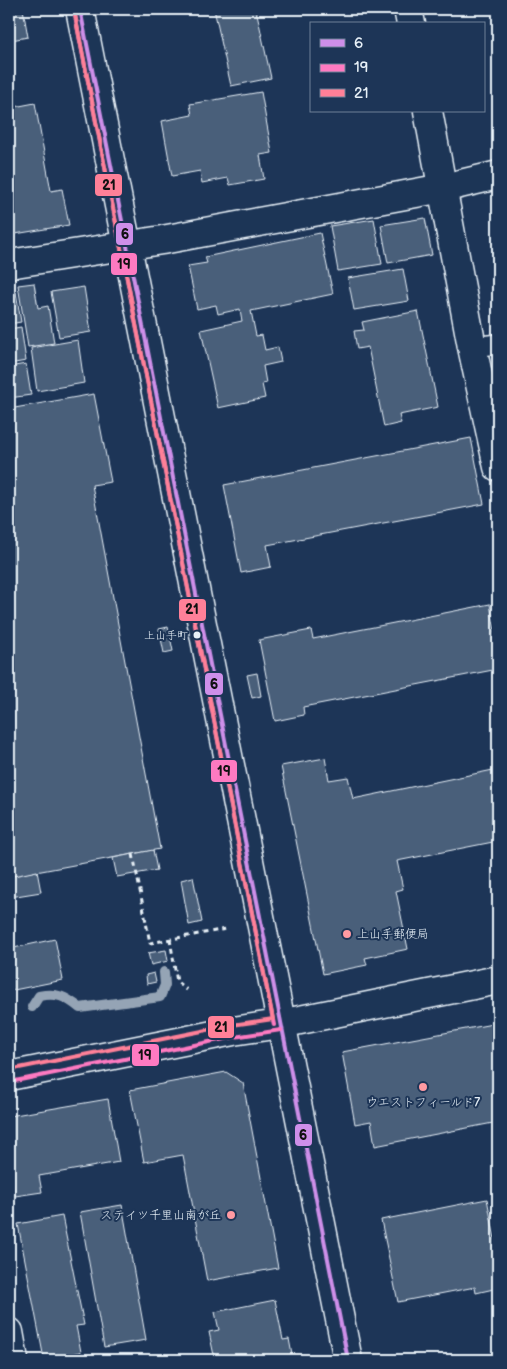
<svg xmlns="http://www.w3.org/2000/svg" width="507" height="1369" font-family="'Balsamiq Sans','Klee One',sans-serif">
  <rect width="100%" height="100%" fill="#1d3557"/>
  <filter id="ink" filterUnits="userSpaceOnUse"><feTurbulence type="fractalNoise" baseFrequency=".02" numOctaves="2"/><feDisplacementMap in="SourceGraphic" scale="10" xChannelSelector="R" yChannelSelector="G"/><feConvolveMatrix kernelMatrix="1 2 1 2 8 2 1 2 1" color-interpolation-filters="sRGB"/></filter>
  <g filter="url(#ink)">
    <g fill="none" stroke-linecap="round" stroke-linejoin="round">
      <path stroke="#95a4b5" stroke-width="10" d="M32 1007 39 996C57 992 66 997 80 1008L160 997 165 985 164 972"/>
    </g>
    <g fill="#495e7a" stroke="#e8f1f8">
      <path d="M9 9H23L28 37 11 40 12 50 9 51Z"/>
      <path d="M214 9H256L271 78 231 86Z"/>
      <path d="M261 92 272 153 260 155 264 179 230 185 228 178 202 183 200 171 172 176 162 121 192 115 190 104Z"/>
      <path d="M35 103 51 191 62 189 69 225 9 235V108Z"/>
      <path d="M425 218 432 255 388 263 381 225Z"/>
      <path d="M374 219 382 264 338 271 330 226Z"/>
      <path d="M320 233 333 294 251 311 256 336 262 335 265 350 278 347 281 362 263 366 266 383 262 384 265 398 218 408 201 330 242 321 240 309 218 314 216 305 197 309 188 266 207 263 205 257Z"/>
      <path d="M403 269 409 301 354 310 348 278Z"/>
      <path d="M34 283 38 308 48 306 54 343 28 347 18 285Z"/>
      <path d="M84 287 91 332 59 337 51 292Z"/>
      <path d="M16 292 21 322 9 324V293Z"/>
      <path d="M418 311 438 407 399 415 401 423 384 427 368 347 357 349 354 331 364 330 362 322Z"/>
      <path d="M21 327 26 361 9 364V329Z"/>
      <path d="M78 340 84 383 37 391 31 348Z"/>
      <path d="M26 364 31 395 9 398V367Z"/>
      <path d="M94 394 111 482 92 485 160 849 9 877V409Z"/>
      <path d="M471 438 484 504 267 545 271 567 241 573 224 485Z"/>
      <path d="M490 604 498 648V669L303 707 304 715 275 721 259 640 311 630 313 639Z"/>
      <path d="M168 627 173 651 164 653 159 629Z"/>
      <path d="M257 673 261 696 252 698 247 675Z"/>
      <path d="M325 758 329 780 348 777 353 799 498 769V841L397 861 403 889 396 891 408 949 365 958 367 965 323 974 281 766Z"/>
      <path d="M153 850 157 870 117 877 113 858Z"/>
      <path d="M37 871 41 892 10 897 9 877Z"/>
      <path d="M193 877 202 922 189 925 181 880Z"/>
      <path d="M55 939 63 980 9 991V949Z"/>
      <path d="M166 950 168 961 151 965 148 953Z"/>
      <path d="M154 973 156 982 147 984 146 975Z"/>
      <path d="M498 1023V1122L375 1146 371 1121 355 1124 342 1052Z"/>
      <path d="M226 1072 243 1083 278 1268 207 1281 183 1155 144 1162 130 1090Z"/>
      <path d="M108 1099 119 1162 39 1176 42 1192 15 1196 9 1163V1116Z"/>
      <path d="M487 1199 498 1254V1288L476 1293 475 1287 398 1302 381 1220Z"/>
      <path d="M122 1205 146 1340 104 1347 80 1212Z"/>
      <path d="M62 1216 84 1325 76 1326 81 1352 44 1359 18 1224Z"/>
      <path d="M275 1300 283 1340 289 1339 293 1360H215L209 1332 219 1330 215 1312Z"/>
    </g>
    <g fill="none" stroke-linecap="round" stroke-linejoin="round">
      <defs>
        <path id="lane" d="M472 347 498 344"/>
        <g id="street">
          <path d="M408 9 411 24"/>
          <path d="M428 111 472 347 498 467"/>
          <path d="M9 264 162 240 443 188 498 175"/>
          <path d="M280 1024 498 980"/>
          <path d="M9 1332 14 1360"/>
        </g>
        <g id="secondary">
          <path d="M80 9 348 1360"/>
          <path d="M9 1076 233 1031 280 1024"/>
        </g>
      </defs>
      <use href="#lane" stroke="#e8f1f8" stroke-width="22"/>
      <use href="#street" stroke="#e8f1f8" stroke-width="31"/>
      <use href="#secondary" stroke="#e8f1f8" stroke-width="31"/>
      <g stroke="#e8f1f8" stroke-width="3" stroke-dasharray="5 4" stroke-linecap="butt">
        <path d="M133 854 150 943 226 929"/>
        <path d="M170 939 177 982 187 990"/>
      </g>
      <use href="#lane" stroke="#1d3557" stroke-width="19"/>
      <use href="#street" stroke="#1d3557" stroke-width="28"/>
      <use href="#secondary" stroke="#1d3557" stroke-width="28"/>
      <defs>
        <path id="bus-1" d="M80 9 348 1360"/>
        <g id="bus-2">
          <path d="M74 10 274 1025"/>
          <path d="M10 1082 234 1037 281 1030"/>
        </g>
        <path id="bus-3" d="M9 1070 232 1025 273 1019 74 10"/>
      </defs>
      <use href="#bus-1" stroke="#1d3557" stroke-width="8"/>
      <use href="#bus-2" stroke="#1d3557" stroke-width="8"/>
      <use href="#bus-3" stroke="#1d3557" stroke-width="8"/>
      <use href="#bus-1" stroke="#ce8fe9" stroke-width="4"/>
      <use href="#bus-2" stroke="#fe7ac1" stroke-width="4"/>
      <use href="#bus-3" stroke="#ff8098" stroke-width="4"/>
    </g>
  </g>
  <circle fill="#e8f1f8" stroke="#1d3557" stroke-width="2" cx="197" cy="635" r="4.5"/>
  <g fill="#ff9aa2" stroke="#1d3557" stroke-width="2">
    <circle cx="347" cy="934" r="5"/>
    <circle cx="423" cy="1087" r="5"/>
    <circle cx="231" cy="1215" r="5"/>
  </g>
  <g text-anchor="middle" dominant-baseline="central" stroke-width="4" stroke-linejoin="round" paint-order="stroke">
    <g font-size="11" fill="#e8f1f8" stroke="#1d3557" text-anchor="end">
      <text x="188" y="635">上山手町</text>
    </g>
    <g font-size="12" fill="#e8f1f8" stroke="#1d3557" text-anchor="start">
      <text x="357" y="934">上山手郵便局</text>
      <text x="423" y="1102" text-anchor="middle">ウエストフィールド7</text>
      <text x="221" y="1215" text-anchor="end">ステイツ千里山南が丘</text>
    </g>
  </g>
  <g stroke="#1d3557" stroke-width="2">
    <rect x="94" y="173" width="29" height="24" rx="5" fill="#ff8098"/>
    <rect x="115" y="222" width="19" height="24" rx="5" fill="#ce8fe9"/>
    <rect x="110" y="252" width="28" height="24" rx="5" fill="#fe7ac1"/>
    <rect x="178" y="598" width="29" height="24" rx="5" fill="#ff8098"/>
    <rect x="204" y="672" width="20" height="24" rx="5" fill="#ce8fe9"/>
    <rect x="210" y="759" width="28" height="24" rx="5" fill="#fe7ac1"/>
    <rect x="207" y="1015" width="28" height="24" rx="5" fill="#ff8098"/>
    <rect x="131" y="1043" width="29" height="24" rx="5" fill="#fe7ac1"/>
    <rect x="294" y="1123" width="19" height="24" rx="5" fill="#ce8fe9"/>
  </g>
  <g font-size="14" text-anchor="middle" font-weight="bold" fill="#111">
    <text x="109" y="190">21</text>
    <text x="125" y="239">6</text>
    <text x="124" y="269">19</text>
    <text x="192" y="614">21</text>
    <text x="214" y="689">6</text>
    <text x="224" y="776">19</text>
    <text x="221" y="1032">21</text>
    <text x="145" y="1060">19</text>
    <text x="303" y="1140">6</text>
  </g>
  <rect width="507" height="1369" fill="none" stroke="#1d3557" stroke-width="30"/>
  <rect x="15" y="15" width="477" height="1339" fill="none" stroke="#e8f1f8" stroke-width="2" filter="url(#ink)"/>
  <rect x="310" y="22" width="175" height="90" fill="#1d3557" stroke="#6e8097"/>
  <rect x="320" y="39" width="25" height="8" fill="#ce8fe9" stroke="#6e8097"/>
  <text x="354" y="48" font-size="15" fill="#e8f1f8">6</text>
  <rect x="320" y="64" width="25" height="8" fill="#fe7ac1" stroke="#6e8097"/>
  <text x="354" y="72" font-size="15" fill="#e8f1f8">19</text>
  <rect x="320" y="89" width="25" height="8" fill="#ff8098" stroke="#6e8097"/>
  <text x="354" y="98" font-size="15" fill="#e8f1f8">21</text>
</svg>
